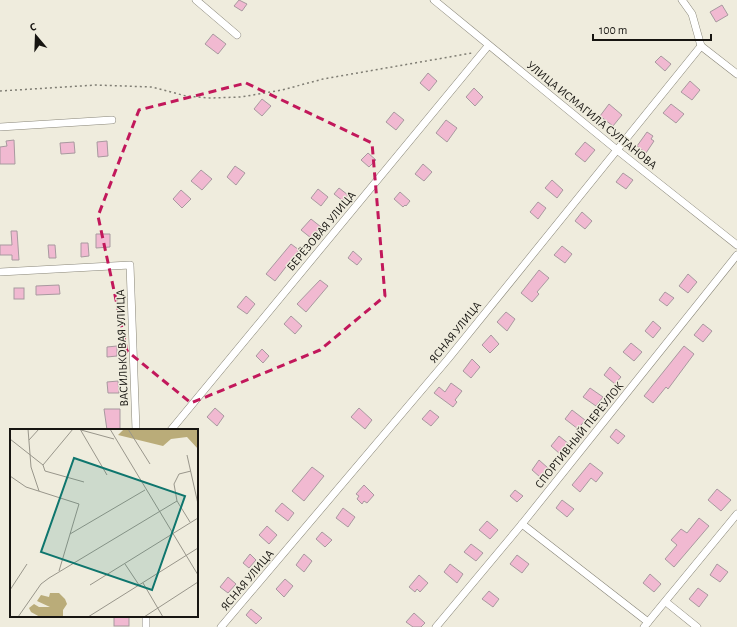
<svg xmlns="http://www.w3.org/2000/svg" width="737" height="627" font-family="'Alegreya Sans',sans-serif">
  <rect width="100%" height="100%" fill="#efecdd"/>
  <g fill="#f1b9d1" stroke="#a8999f">
    <path d="M239 0 247 4 242 11 234 6Z"/>
    <path d="M722 5 728 15 716 22 710 12Z"/>
    <path d="M213 34 226 44 218 54 205 44Z"/>
    <path d="M661 56 671 64 665 71 655 62Z"/>
    <path d="M428 73 437 81 429 91 420 83Z"/>
    <path d="M690 81 700 90 692 100 681 92Z"/>
    <path d="M474 88 483 97 475 106 466 97Z"/>
    <path d="M262 99 271 106 262 116 254 109Z"/>
    <path d="M609 104 622 115 613 126 600 116Z"/>
    <path d="M671 104 684 114 676 123 663 113Z"/>
    <path d="M394 112 404 120 396 130 386 122Z"/>
    <path d="M446 120 457 128 447 142 436 133Z"/>
    <path d="M647 132 653 136 651 139 654 141 646 153 637 146Z"/>
    <path d="M14 140 15 164H0V147L7 146 6 141Z"/>
    <path d="M107 141 108 156 98 157 97 142Z"/>
    <path d="M74 142 75 153 61 154 60 143Z"/>
    <path d="M585 142 595 150 585 162 575 154Z"/>
    <path d="M368 153 376 160 369 167 361 160Z"/>
    <path d="M423 164 432 172 424 181 415 174Z"/>
    <path d="M235 166 245 173 236 185 227 177Z"/>
    <path d="M201 170 212 179 202 190 191 181Z"/>
    <path d="M623 173 633 180 626 189 616 182Z"/>
    <path d="M552 180 563 190 557 198 545 188Z"/>
    <path d="M339 188 348 195 343 201 334 194Z"/>
    <path d="M318 189 328 197 321 206 311 198Z"/>
    <path d="M181 190 191 199 182 208 173 199Z"/>
    <path d="M400 192 410 201 406 206 405 205 403 207 394 199Z"/>
    <path d="M538 202 546 208 538 219 530 212Z"/>
    <path d="M582 212 592 221 585 229 575 221Z"/>
    <path d="M311 219 321 227 311 238 301 230Z"/>
    <path d="M11 231H17L19 260H12V255H0V245H12Z"/>
    <path d="M96 234H110V247L96 248Z"/>
    <path d="M81 243H88L89 256 81 257Z"/>
    <path d="M291 244 299 250 275 281 266 274Z"/>
    <path d="M48 245H55L56 258H49Z"/>
    <path d="M562 246 572 254 565 263 554 255Z"/>
    <path d="M353 251 362 259 357 265 348 258Z"/>
    <path d="M539 270 549 278 537 292 539 294 532 302 521 293Z"/>
    <path d="M688 274 697 282 688 293 679 286Z"/>
    <path d="M320 280 328 286 306 312 297 304Z"/>
    <path d="M59 285 60 294 36 295V286Z"/>
    <rect x="14" y="288" width="10" height="11"/>
    <path d="M665 292 674 298 667 306 659 300Z"/>
    <path d="M246 296 255 304 247 314 237 307Z"/>
    <path d="M506 312 515 319 507 331 497 322Z"/>
    <path d="M291 316 302 326 295 334 284 324Z"/>
    <path d="M653 321 661 328 653 338 645 331Z"/>
    <path d="M703 324 712 331 703 342 694 335Z"/>
    <path d="M491 335 499 344 490 353 482 345Z"/>
    <path d="M631 343 642 352 634 361 623 352Z"/>
    <path d="M117 346V356L107 357V347Z"/>
    <path d="M684 346 694 354 668 389 666 387 653 403 644 396Z"/>
    <path d="M262 349 269 356 263 363 256 356Z"/>
    <path d="M472 359 480 367 471 378 463 371Z"/>
    <path d="M610 367 621 377 615 384 604 375Z"/>
    <path d="M118 381 119 393H108L107 382Z"/>
    <path d="M451 383 462 391 455 400 457 402 453 407 434 393 439 387 445 392Z"/>
    <path d="M590 388 603 397 596 406 583 397Z"/>
    <path d="M215 408 224 416 217 426 207 417Z"/>
    <path d="M359 408 372 420 365 429 351 417Z"/>
    <path d="M104 409H120V430H107Z"/>
    <path d="M430 410 439 417 431 426 422 419Z"/>
    <path d="M572 410 585 420 578 429 565 419Z"/>
    <path d="M616 429 625 436 618 444 610 437Z"/>
    <path d="M559 436 569 444 560 454 551 446Z"/>
    <path d="M539 460 548 468 540 477 532 470Z"/>
    <path d="M590 463 603 473 596 482 591 478 580 492 572 485Z"/>
    <path d="M312 467 324 476 304 501 292 491Z"/>
    <path d="M364 485 374 495 367 503 364 501 362 504 357 499 359 496 356 494Z"/>
    <path d="M717 489 731 500 721 511 708 500Z"/>
    <path d="M515 490 523 496 517 502 510 496Z"/>
    <path d="M562 500 574 509 567 517 556 508Z"/>
    <path d="M282 503 294 513 288 521 275 511Z"/>
    <path d="M343 508 355 517 348 527 336 518Z"/>
    <path d="M699 518 709 526 674 567 665 559 677 545 671 540 681 529 687 533Z"/>
    <path d="M487 521 498 530 490 539 479 530Z"/>
    <path d="M267 526 277 535 269 544 259 535Z"/>
    <path d="M322 532 332 540 325 547 316 539Z"/>
    <path d="M471 544 483 553 476 561 464 552Z"/>
    <path d="M250 554 256 560 249 568 243 563Z"/>
    <path d="M304 554 312 561 304 572 296 565Z"/>
    <path d="M517 555 529 564 522 573 510 564Z"/>
    <path d="M450 564 463 574 457 583 444 572Z"/>
    <path d="M717 564 728 572 720 582 710 575Z"/>
    <path d="M650 574 661 584 654 592 643 583Z"/>
    <path d="M419 575 428 583 420 592 417 589 415 592 409 587Z"/>
    <path d="M228 577 236 584 228 593 220 587Z"/>
    <path d="M285 579 293 586 284 597 276 589Z"/>
    <path d="M698 588 708 595 699 607 689 599Z"/>
    <path d="M489 591 499 599 493 607 482 599Z"/>
    <path d="M251 609 262 618 256 624 246 615Z"/>
    <path d="M414 613 425 623 421 627H413L406 622Z"/>
    <rect x="114" y="616" width="15" height="10"/>
  </g>
  <g fill="none" stroke-linecap="round" stroke-linejoin="round">
    <defs>
      <g id="street">
        <path d="M196 0 237 35"/>
        <path d="M434 0 617 150 737 245"/>
        <path d="M682 0 692 14 701 46 737 74"/>
        <path d="M0 127 112 120"/>
        <path d="M0 272 130 265 136 430"/>
        <path d="M171 430 488 46"/>
        <path d="M522 524 648 622"/>
        <path d="M666 602 697 627"/>
        <path d="M146 616V627"/>
        <path d="M221 627 448 359 701 46"/>
        <path d="M436 627 522 524 737 255"/>
        <path d="M644 627 737 514"/>
      </g>
    </defs>
    <use href="#street" stroke="#888578" stroke-width="8"/>
    <path stroke="#7f7d73" stroke-width="1.5" stroke-dasharray="2 3" stroke-linecap="butt" d="M0 91 96 85 152 87 186 96 210 98 241 97 282 90 323 79 472 53"/>
    <use href="#street" stroke="#fff" stroke-width="7"/>
  </g>
  <path fill="none" stroke="#c2185b" stroke-width="3" stroke-dasharray="8 5" stroke-linejoin="round" d="M246 83 372 143 385 296 320 350 191 403 127 351 98 216 139 110Z"/>
  <g text-anchor="middle" dominant-baseline="central" stroke-width="3" stroke-linejoin="round" paint-order="stroke">
    <g font-size="12" fill="#171511" stroke="#efecdd">
      <text transform="translate(592 115) rotate(39)">УЛИЦА ИСМАГИЛА СУЛТАНОВА</text>
      <text transform="translate(321 231) rotate(-50)">БЕРЁЗОВАЯ УЛИЦА</text>
      <text transform="translate(455 332) rotate(-51)">ЯСНАЯ УЛИЦА</text>
      <text transform="translate(122 348) rotate(-92)">ВАСИЛЬКОВАЯ УЛИЦА</text>
      <text transform="translate(579 435) rotate(-51)">СПОРТИВНЫЙ ПЕРЕУЛОК</text>
      <text transform="translate(247 580) rotate(-50)">ЯСНАЯ УЛИЦА</text>
    </g>
  </g>
  <g transform="translate(10 429)">
    <rect width="188" height="188" fill="#efecdd"/>
    <path d="M114 0H188V20L177 8 161 10 153 17 108 6ZM40 164H49L55 170 57 175 53 181V188H30L21 183 19 179 24 175 29 178H40L27 172 31 166 39 168Z" fill="#baac79"/>
    <path fill="none" stroke="#99968b" stroke-width="1" d="M18 0 21 38 29 62M70 0 97 46M100 0 188 146M118 0 140 35M71 1 104 10M0 10 33 36 35 42 74 53M19 11 29 0M177 26 188 75M33 36 63 0M0 47 16 58 69 75 49 142M180 93 167 72 164 55 169 45 181 42M60 105 135 61M115 135 129 156M133 154 153 188M80 156 188 89M0 161 17 135M8 188 31 155 39 149 167 72M78 188 188 119M134 188 188 153"/>
    <path fill="#0f766e" fill-opacity="0.15" stroke="#0f766e" stroke-width="2" d="M64 29 175 67 142 161 31 123Z"/>
    <rect width="188" height="188" fill="none" stroke="#171511" stroke-width="2"/>
  </g>
  <g transform="translate(36 36) rotate(341)" stroke="#efecdd" stroke-width="3" paint-order="stroke">
  <path d="M0-3L7 15L0 10L-7 15Z" fill="#171511"/>
  <text y="-6" font-size="11" font-weight="bold" text-anchor="middle" fill="#171511">С</text>
  </g>
  <path d="M593 34v6h118v-6" fill="none" stroke="#171511" stroke-width="2"/>
  <text x="599" y="34" font-size="12" fill="#171511" stroke="#efecdd" stroke-width="3" paint-order="stroke">100 m</text>
</svg>
